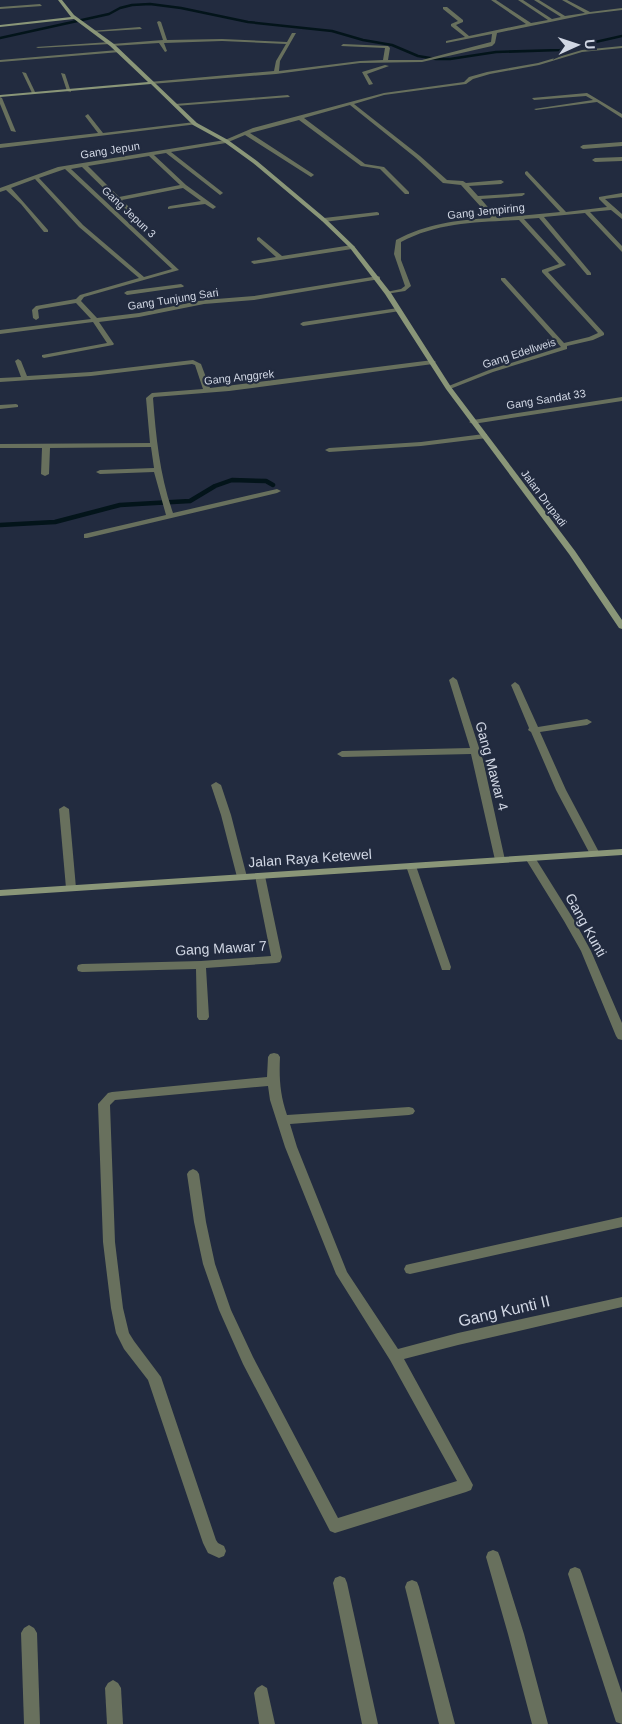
<svg xmlns="http://www.w3.org/2000/svg" width="622" height="1724" font-family="Helvetica,sans-serif">
  <rect width="100%" height="100%" fill="#222b3f"/>
  <g fill="none" stroke-linecap="round" stroke-linejoin="round">
    <path stroke="#03141a" stroke-width="2.5" d="M0 38 109 14 120 8 132 5 150 4 181 8 248 22 332 31 363 40 392 45 418 56 436 59H450L496 52 560 50 622 36"/>
    <path stroke="#03141a" stroke-width="4.5" d="M0 525 55 522 120 505 190 501 215 486 232 480 266 481 273 485"/>
    <g fill="#68705d" fill-rule="evenodd">
      <path d="M491 0H496L531 23 548 20 518 0H523L552 19 561 17 534 0H539L565 16 585 13 562 0H567L590 12 622 8V10L589 14 497 33 495 43 492 46 422 62 360 63 276 74 151 84 149 82 274 71 276 61 286 44 222 41 164 43 167 51 165 52 159 43 112 46 110 44 38 48 36 47 110 42 112 44 163 40 157 22 159 21 161 22 167 40 222 39 287 42 292 33H296L280 61 279 71 360 61 383 60 385 48 341 46 343 44 388 46 390 48 388 60H422L491 42 492 34 446 43V41L465 37 451 26V24L458 21 443 9V7H447L463 20V22L456 25 469 36 526 24Z"/>
      <path d="M40 4 42 6 0 9V7Z"/>
      <path d="M140 27 142 29 93 32 91 31Z"/>
      <path d="M622 46V48L582 52 539 65 490 74 473 79 466 84 384 95 354 104 420 156 447 180 463 181 466 183 501 180 504 182 501 184 469 186 478 196 524 193 525 194 522 196 481 199 497 218 560 212 525 174V172L527 171 566 212 607 207 599 199V197L622 193V197L605 199 622 214V219L611 210 590 212 622 246V252L585 213 544 217 591 273V275H587L539 218 524 219 566 265 548 272 604 333V335L593 340 567 346V349L493 372 450 389H446V387L489 370 561 347 501 280V278H505L564 343 589 337 598 333 542 272V270L559 264 519 220C478 222 438 222 401 242V260L411 286 405 291 386 294V292L401 289 405 286 394 254 396 240C426 224 457 220 491 218L461 185 443 183 416 158 350 105 304 118 365 164 384 167 409 192V194H405L380 169 361 166 299 120 250 133 313 174 314 175 311 177 245 135 226 143 171 152 222 192 223 193 220 195 166 153 154 155 186 185 215 206 216 207 213 209 205 204 168 209V207L170 206 201 201 183 188 122 200 131 209 126 210 82 167 71 169 179 270 84 297 81 301 97 318 139 313 204 300 254 296 378 276 380 277V279L254 300 204 304 139 317 99 322 114 344 113 345 44 358 42 357V355L107 343 93 322 0 334V330L91 319 76 303 40 309 38 310 39 318 36 320 33 318 32 310 36 306 76 299 80 295 139 278 79 227 35 179 11 188 48 230V232H44L21 204 6 190 0 192V188L58 167 225 140 253 128 384 93 464 82 469 77 487 72 538 63 582 50ZM149 156 180 185 119 197 88 166ZM65 169 172 269 144 277 83 225 39 178Z"/>
      <path d="M118 50 120 52 0 62V60Z"/>
      <path d="M385 65 389 66 367 74 373 84 369 85 362 72Z"/>
      <path d="M22 72 26 73 36 94 32 93Z"/>
      <path d="M61 73 65 74 71 92 67 91Z"/>
      <path d="M587 93 622 114V118L597 102 536 110 534 109 593 100 586 96 534 100 532 98Z"/>
      <path d="M288 95 290 97 175 106 173 105 175 104Z"/>
      <path d="M0 97 2 98 16 132 11 131 0 104Z"/>
      <path d="M88 114 103 133 195 122 198 124 0 148V144L98 133 85 116Z"/>
      <path d="M622 142V146L583 149 580 147 583 145Z"/>
      <path d="M622 157V161L595 162 592 160 595 158Z"/>
      <path d="M377 212 379 213V215L324 222 321 220 324 218Z"/>
      <path d="M259 237 282 256 352 245 355 247 352 249 254 264 251 262 252 261 276 257 257 240V238Z"/>
      <path d="M181 284 184 286 183 287 127 295 124 293 127 291Z"/>
      <path d="M398 308 401 310 400 311 303 326 300 324 303 322Z"/>
      <path d="M18 359 21 361 27 376 91 372 193 360 201 364 210 388 433 360 436 362 433 364 229 391 154 397 153 398C156 438 160 476 173 513L277 489 281 491 277 493 87 538H84V534L166 515 154 472 100 474 96 472 100 470 154 468 151 447 50 448 49 474 45 476 41 474 42 448H0V444L150 443 146 398 152 393 203 389 195 365 192 364 91 376 0 382V378L21 377 15 361Z"/>
      <path d="M622 397V401L473 424 469 422 473 420Z"/>
      <path d="M16 404 18 405V407L0 409V405Z"/>
      <path d="M484 434H487V438L421 446 329 452 325 450 329 448 421 442Z"/>
      <path d="M453 677 457 680 483 760 505 860 500 863 495 860 471 754 342 757 337 754 342 751 470 748 449 680Z"/>
      <path d="M515 682 519 685 538 727 587 719 592 722 587 725 540 732 566 790 600 854 599 856H591L556 790 531 732 528 730 529 728 511 685Z"/>
      <path d="M216 782 221 785 231 815 247 877 246 879H238L237 877 221 815 211 785Z"/>
      <path d="M64 806 69 809 76 888 71 891 66 888 59 809Z"/>
      <path d="M530 855 534 856 574 920 591 951 622 1023V1040L618 1039 616 1036 581 951 564 921 525 858Z"/>
      <path d="M411 863 416 866 451 967 450 970H442L441 967 406 866Z"/>
      <path d="M260 873 265 876 282 957 280 962 276 963 206 968 209 1017 207 1020H199L197 1017 196 969 82 972 78 971 77 968 78 965 82 964 201 961 271 956 255 876Z"/>
      <path d="M274 1053 278 1054 280 1057C279 1078 280 1095 287 1115L409 1107 413 1108 415 1111 413 1114 409 1115 290 1124 297 1147 347 1272 398 1349 458 1333 622 1297V1307L458 1345 404 1359 473 1485 471 1490 466 1492 335 1533 330 1531 243 1364 219 1310 203 1264 194 1222 187 1174 189 1171 193 1169 197 1171 199 1174 206 1222 215 1264 231 1310 253 1357 338 1518 457 1481 390 1360 336 1274 285 1147 270 1100 268 1086 115 1100 110 1105 115 1242 123 1308 129 1333 134 1341 161 1377 216 1540 218 1543 224 1546 226 1551 224 1556 219 1558 208 1553 203 1543 148 1380 124 1349 116 1333 111 1308 103 1242 98 1104 108 1093 112 1092 267 1077 268 1057 270 1054Z"/>
      <path d="M622 1217V1227L410 1274 406 1273 404 1269 406 1265 410 1264Z"/>
      <path d="M493 1550 498 1552 500 1557 524 1634 548 1724H532L508 1634 486 1557 488 1552Z"/>
      <path d="M575 1567 580 1569 582 1574 622 1693V1724L616 1722 614 1716 568 1574 570 1569Z"/>
      <path d="M340 1576 345 1578 347 1583 378 1724H362L333 1583 335 1578Z"/>
      <path d="M412 1580 417 1582 419 1587 455 1724H439L405 1587 407 1582Z"/>
      <path d="M29 1625 34 1628 37 1633 40 1724H24L21 1633 24 1628Z"/>
      <path d="M113 1680 118 1683 121 1688 123 1724H107L105 1688 108 1683Z"/>
      <path d="M262 1685 267 1688 275 1724H259L254 1693 257 1688Z"/>
    </g>
    <g fill="#8a9678" fill-rule="evenodd">
      <path d="M58 0H62L74 15 114 44 197 123 228 140 257 161 326 219 354 246 391 293 451 387 575 551 622 620V629L619 628 569 554 446 389 385 294 350 248 322 221 253 163 224 142 193 125 151 84 0 97V95L148 82 110 46 74 19 0 27V25L71 17Z"/>
      <path d="M622 849V855L0 896V890Z"/>
    </g>
  </g>
  <g text-anchor="middle" dominant-baseline="central" stroke-width="4.5" stroke-linejoin="round" paint-order="stroke">
    <g font-size="11" fill="#d1d7e4" stroke="#222b3f">
      <text transform="translate(110 150) rotate(-9)">Gang Jepun</text>
      <text transform="translate(486 211) rotate(-6)">Gang Jempiring</text>
      <text transform="translate(129 212) rotate(43)">Gang Jepun 3</text>
      <text transform="translate(173 299) rotate(-9)">Gang Tunjung Sari</text>
      <text transform="translate(519 353) rotate(-18)">Gang Edellweis</text>
      <text transform="translate(239 377) rotate(-6)">Gang Anggrek</text>
      <text transform="translate(546 399) rotate(-9)">Gang Sandat 33</text>
      <text transform="translate(544 498) rotate(53)">Jalan Drupadi</text>
    </g>
    <g font-size="14" fill="#d1d7e4" stroke="#222b3f">
      <text transform="translate(492 766) rotate(75)">Gang Mawar 4</text>
      <text transform="translate(310 858) rotate(-4)">Jalan Raya Ketewel</text>
      <text transform="translate(586 925) rotate(61)">Gang Kunti</text>
      <text transform="translate(221 948) rotate(-3)">Gang Mawar 7</text>
    </g>
    <g font-size="16" fill="#d1d7e4" stroke="#222b3f">
      <text transform="translate(504 1311) rotate(-13)">Gang Kunti II</text>
    </g>
  </g>
  <g transform="translate(577 45) rotate(87)" stroke="#222b3f" stroke-width="4" paint-order="stroke">
  <path d="M0-4L9 19L0 12L-9 19Z" fill="#d1d7e4"/>
  <text y="-8" font-size="14" font-weight="bold" text-anchor="middle" fill="#d1d7e4">U</text>
  </g>
</svg>
